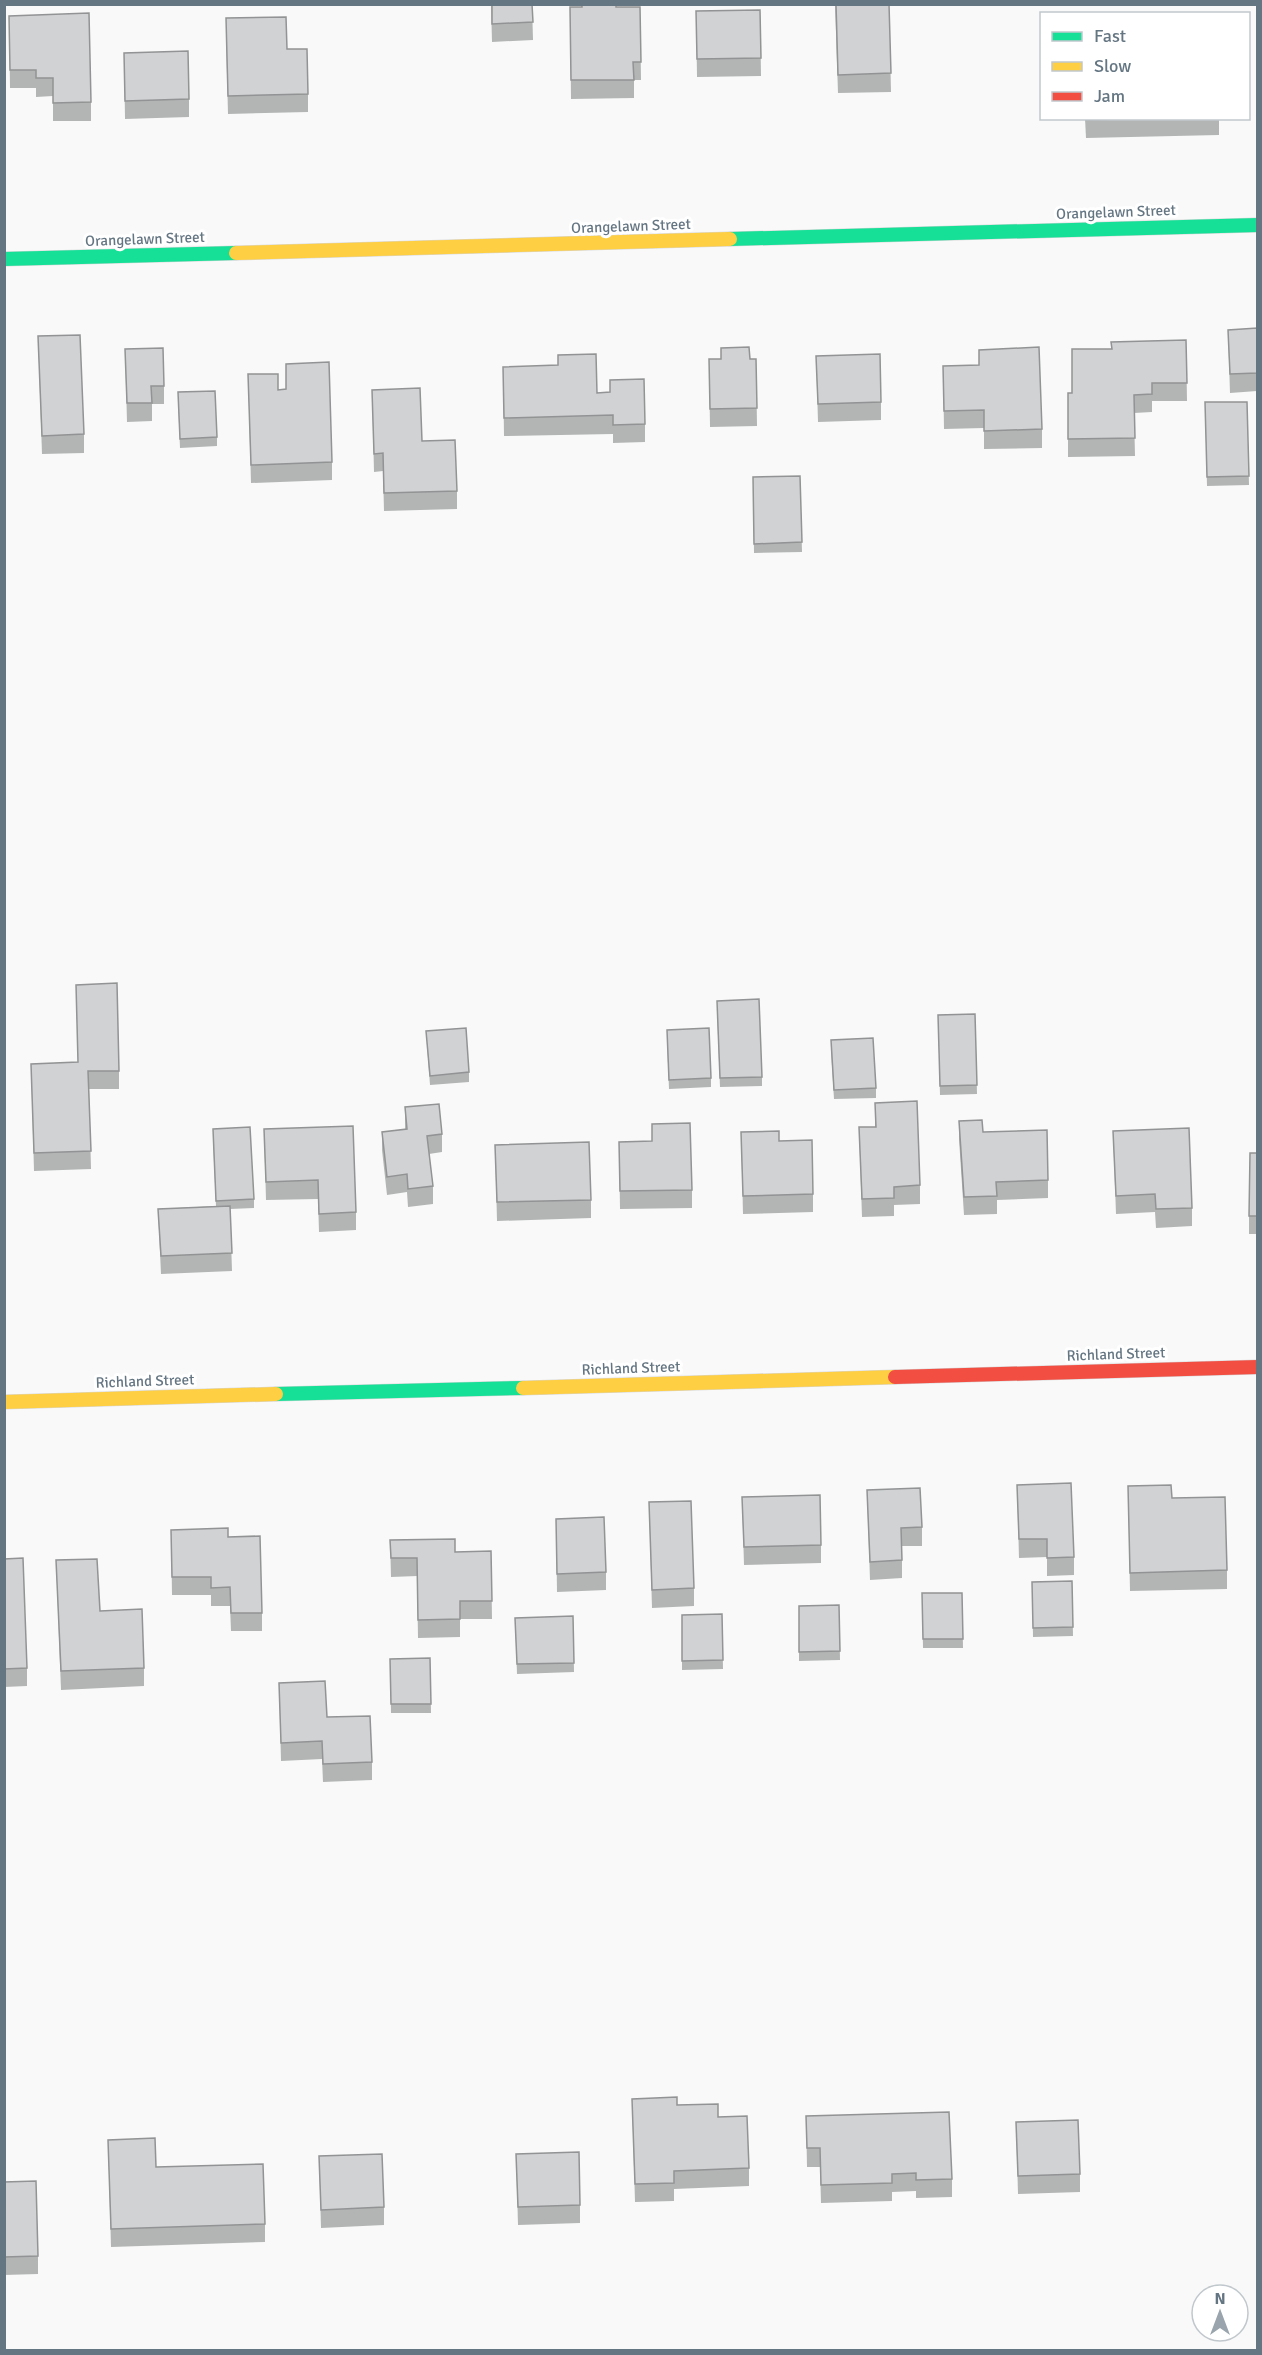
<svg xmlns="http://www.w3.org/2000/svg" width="1262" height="2355" font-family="Signika,sans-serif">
  <rect width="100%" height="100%" fill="#f9f9f9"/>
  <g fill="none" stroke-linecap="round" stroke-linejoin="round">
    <defs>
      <g id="fast">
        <path d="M730 239 1258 225"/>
        <path d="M4 259 236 253"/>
        <path d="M276 1394 523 1388"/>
      </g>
      <g id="slow">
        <path d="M236 253 730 239"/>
        <path d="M523 1388 895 1377"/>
        <path d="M4 1402 276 1394"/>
      </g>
      <path id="jam" d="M895 1377 1258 1367"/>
    </defs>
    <use href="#fast" stroke="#d5d6d7" stroke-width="15"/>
    <use href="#slow" stroke="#d5d6d7" stroke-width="15"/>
    <use href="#jam" stroke="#d5d6d7" stroke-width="15"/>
    <use href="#fast" stroke="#16e098" stroke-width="14"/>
    <use href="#slow" stroke="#ffcf43" stroke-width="14"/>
    <use href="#jam" stroke="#f24e42" stroke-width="14"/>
  </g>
  <g fill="#b3b5b5">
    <path d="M491 4H532L533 40 492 42Z"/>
    <path d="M581 4 616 7H640L641 80H634V98L571 99 570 7H581Z"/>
    <path d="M835 4H889L891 92 838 93Z"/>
    <path d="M760 10 761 76 697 77 696 11Z"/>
    <path d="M9 16 91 102V121H53V96L36 97V88H10Z"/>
    <path d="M226 36 287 49 308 94V112L228 114Z"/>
    <path d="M124 53 189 99V117L125 119Z"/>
    <path d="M1085 118H1219V135L1086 138Z"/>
    <path d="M1257 328V391L1230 393 1228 330Z"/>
    <path d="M38 336 84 434V453L42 454Z"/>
    <path d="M1186 340 1187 401H1152V412L1134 413 1135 456 1068 457V393H1072L1111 349Z"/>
    <path d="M125 349 164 386V404H152V421L127 422Z"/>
    <path d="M979 350 1042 429V448L984 449V428L944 429 943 366 979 365Z"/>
    <path d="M816 356 881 402V420L818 422Z"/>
    <path d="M709 359H756L757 426 710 427Z"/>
    <path d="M503 367 597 393 645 424V442L613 443V434L504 436Z"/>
    <path d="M248 374 278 390 332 462V480L251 483Z"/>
    <path d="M372 390 457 491V509L384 511 383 471 374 472Z"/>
    <path d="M178 401 217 437V446L180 448Z"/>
    <path d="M1205 402H1247L1249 485 1207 486Z"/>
    <path d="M800 476 802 552 754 553 753 477Z"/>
    <path d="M76 985 119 1071V1089H89L91 1169 34 1171 31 1064 78 1062Z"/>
    <path d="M717 1010 762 1077V1086L720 1087Z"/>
    <path d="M975 1014 977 1094 940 1095 938 1015Z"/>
    <path d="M426 1031 469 1072V1082L430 1085Z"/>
    <path d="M667 1039 711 1078V1087L669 1089Z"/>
    <path d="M831 1049 876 1088V1098L834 1099Z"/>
    <path d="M875 1103 920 1185V1204L894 1205V1216L862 1217 859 1127H875Z"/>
    <path d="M405 1107 442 1134V1152L429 1154 433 1186V1204L408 1207 407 1192 387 1195 382 1150V1132L405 1129Z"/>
    <path d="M959 1121 983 1132 1048 1180V1198L997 1200V1214L964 1215 959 1139Z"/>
    <path d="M264 1129 356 1212V1230L319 1232 318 1199 266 1200Z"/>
    <path d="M1113 1131 1192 1208V1226L1156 1228 1155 1212 1116 1214Z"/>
    <path d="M741 1132 779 1141 813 1194V1212L743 1214Z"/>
    <path d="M213 1139 254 1199V1208L230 1209 232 1271 161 1274 158 1209 216 1206Z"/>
    <path d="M619 1142 692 1190V1208L620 1209Z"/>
    <path d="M495 1145 591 1200V1218L497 1221Z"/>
    <path d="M1257 1153V1234H1249V1216Z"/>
    <path d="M1017 1485 1074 1557V1575L1047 1576V1557L1019 1558Z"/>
    <path d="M1128 1486 1172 1498 1227 1570V1589L1130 1591Z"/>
    <path d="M867 1490 922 1527V1546H902V1578L870 1580Z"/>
    <path d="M742 1497 821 1545V1563L744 1565Z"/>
    <path d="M649 1502 694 1588V1606L652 1608Z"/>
    <path d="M556 1519 606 1572V1590L557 1592Z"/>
    <path d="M171 1530 228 1537 262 1613V1631H231L230 1606H211V1595H172Z"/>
    <path d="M390 1540 455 1552 491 1551 492 1619H460V1637L418 1638 417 1576 391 1577Z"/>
    <path d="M4 1559 27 1668V1686L4 1687Z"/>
    <path d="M56 1560 100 1611 144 1668V1686L61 1690Z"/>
    <path d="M1072 1581 1073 1636 1033 1637 1032 1582Z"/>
    <path d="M922 1593H962L963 1648H923Z"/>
    <path d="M839 1605 840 1660 799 1661V1606Z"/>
    <path d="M722 1614 723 1669 682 1670V1615Z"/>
    <path d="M573 1616 574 1672 517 1674 515 1618Z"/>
    <path d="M430 1658 431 1713H391L390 1659Z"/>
    <path d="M279 1683 327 1717 372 1762V1780L323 1782 322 1759 281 1761Z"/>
    <path d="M632 2099 677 2105 718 2117 749 2168V2186L674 2189V2201L635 2202Z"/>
    <path d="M806 2116 952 2179V2197L916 2198V2191L892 2192V2201L821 2203 820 2167H807Z"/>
    <path d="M1016 2122 1080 2174V2192L1018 2194Z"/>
    <path d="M108 2140 156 2167 265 2224V2242L111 2247Z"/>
    <path d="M516 2154 580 2205V2223L518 2225Z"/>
    <path d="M319 2156 384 2207V2225L321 2228Z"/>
    <path d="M4 2182 38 2256V2274L4 2275Z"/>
  </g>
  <g fill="#d0d2d3" stroke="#929394" stroke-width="1.5">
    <path d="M492 4H532L533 22 492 24Z"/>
    <path d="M582 4H616V7H640L641 62H633L634 80H571L570 7H582Z"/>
    <path d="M836 4H889L891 73 838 75Z"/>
    <path d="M760 10 761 58 697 59 696 11Z"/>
    <path d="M89 13 91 102 53 103V78H36V70H10L9 16Z"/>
    <path d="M286 17 287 49H307L308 94 228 96 226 18Z"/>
    <path d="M188 51 189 99 125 101 124 53Z"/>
    <path d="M1086 118H1154L1086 120Z"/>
    <path d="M1257 328V373L1230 374 1228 330Z"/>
    <path d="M80 335 84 434 42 436 38 336Z"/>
    <path d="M1186 340 1187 383H1152V394L1134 395 1135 438 1068 439V393H1072V349H1112L1111 342Z"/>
    <path d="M749 347 750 359H756L757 408 710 409 709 359H721V348Z"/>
    <path d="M1039 347 1042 429 984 431V410L944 411 943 366 979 365V350Z"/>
    <path d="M163 348 164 386H151L152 403H127L125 349Z"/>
    <path d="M596 354 597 393 610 392V380L644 379 645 424 613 425V415L504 418 503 367 558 365V355Z"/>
    <path d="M880 354 881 402 818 404 816 356Z"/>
    <path d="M329 362 332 462 251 465 248 374H278V390L286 389V364Z"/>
    <path d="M420 388 422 441 455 440 457 491 384 493 383 453 374 454 372 390Z"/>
    <path d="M215 391 217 437 180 439 178 392Z"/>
    <path d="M1205 402H1247L1249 476 1207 477Z"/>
    <path d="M800 476 802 542 754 544 753 477Z"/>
    <path d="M117 983 119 1071H88L91 1151 34 1153 31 1064 78 1062 76 985Z"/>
    <path d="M759 999 762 1077 720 1078 717 1001Z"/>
    <path d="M975 1014 977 1085 940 1086 938 1015Z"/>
    <path d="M466 1028 469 1072 430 1076 426 1031Z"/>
    <path d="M709 1028 711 1078 669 1080 667 1030Z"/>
    <path d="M873 1038 876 1088 834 1090 831 1040Z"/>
    <path d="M917 1101 920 1185 894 1187V1198L862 1199 859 1127H876L875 1103Z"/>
    <path d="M439 1104 442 1134 427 1136 433 1186 408 1189 407 1174 387 1177 382 1132 407 1129 405 1107Z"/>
    <path d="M982 1120 983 1132 1047 1130 1048 1180 996 1182 997 1196 964 1197 959 1121Z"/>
    <path d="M690 1123 692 1190 620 1191 619 1142 652 1141V1124Z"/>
    <path d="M353 1126 356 1212 319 1214 318 1180 266 1182 264 1129Z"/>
    <path d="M250 1127 254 1199 216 1201 213 1129Z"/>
    <path d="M1189 1128 1192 1208 1156 1209 1155 1194 1116 1196 1113 1131Z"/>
    <path d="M779 1131V1141L812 1140 813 1194 743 1196 741 1132Z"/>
    <path d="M589 1142 591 1200 497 1202 495 1145Z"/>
    <path d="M1250 1153H1257V1216H1249Z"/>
    <path d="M230 1206 232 1253 161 1256 158 1209Z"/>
    <path d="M1071 1483 1074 1557 1047 1558V1539H1019L1017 1485Z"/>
    <path d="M1171 1485 1172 1498 1225 1497 1227 1570 1130 1573 1128 1486Z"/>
    <path d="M920 1488 922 1527 901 1528 902 1560 870 1562 867 1490Z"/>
    <path d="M820 1495 821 1545 744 1547 742 1497Z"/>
    <path d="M691 1501 694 1588 652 1590 649 1502Z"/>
    <path d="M604 1517 606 1572 557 1574 556 1519Z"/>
    <path d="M228 1528V1537L260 1536 262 1613H231L230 1587 211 1588V1577H172L171 1530Z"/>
    <path d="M455 1539V1552L491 1551 492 1601H460V1619L418 1620 417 1558H391L390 1540Z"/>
    <path d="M23 1558 27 1668 4 1669V1559Z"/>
    <path d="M97 1559 100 1611 142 1609 144 1668 61 1671 56 1560Z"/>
    <path d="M1072 1581 1073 1627 1033 1628 1032 1582Z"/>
    <path d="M922 1593H962L963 1639H923Z"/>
    <path d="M839 1605 840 1651 799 1652V1606Z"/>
    <path d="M722 1614 723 1660 682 1661V1615Z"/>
    <path d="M573 1616 574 1663 517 1664 515 1618Z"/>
    <path d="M430 1658 431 1704H391L390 1659Z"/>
    <path d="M325 1681 327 1717 370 1716 372 1762 323 1764 322 1741 281 1743 279 1683Z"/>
    <path d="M677 2097V2105L718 2104V2117L747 2116 749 2168 674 2171V2183L635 2184 632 2099Z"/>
    <path d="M949 2112 952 2179 916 2180V2173L892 2174V2183L821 2185 820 2148H807L806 2116Z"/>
    <path d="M1078 2120 1080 2174 1018 2176 1016 2122Z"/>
    <path d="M155 2138 156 2167 263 2164 265 2224 111 2229 108 2140Z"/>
    <path d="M579 2152 580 2205 518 2207 516 2154Z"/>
    <path d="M382 2154 384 2207 321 2210 319 2156Z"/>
    <path d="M36 2181 38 2256 4 2257V2182Z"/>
  </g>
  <g text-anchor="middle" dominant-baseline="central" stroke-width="6" stroke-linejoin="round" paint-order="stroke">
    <g font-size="15" fill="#657683" stroke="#fff">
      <text transform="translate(1116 212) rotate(-2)">Orangelawn Street</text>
      <text transform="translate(631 226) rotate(-2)">Orangelawn Street</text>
      <text transform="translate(145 239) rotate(-2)">Orangelawn Street</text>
      <text transform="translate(1116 1354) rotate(-2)">Richland Street</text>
      <text transform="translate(631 1368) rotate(-2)">Richland Street</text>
      <text transform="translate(145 1381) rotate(-2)">Richland Street</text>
    </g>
  </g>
  <rect width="1262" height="2355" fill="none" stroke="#657683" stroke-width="12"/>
  <rect x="1040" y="12" width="210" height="108" fill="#ffffff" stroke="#c1c8cd" stroke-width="1.5"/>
  <rect x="1052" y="32" width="30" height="9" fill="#16e098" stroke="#c1c8cd" stroke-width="1.5"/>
  <text x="1094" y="42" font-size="18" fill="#657683">Fast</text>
  <rect x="1052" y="62" width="30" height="9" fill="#ffcf43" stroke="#c1c8cd" stroke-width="1.5"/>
  <text x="1094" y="72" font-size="18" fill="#657683">Slow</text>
  <rect x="1052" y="92" width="30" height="9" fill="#f24e42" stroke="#c1c8cd" stroke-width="1.5"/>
  <text x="1094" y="102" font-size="18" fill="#657683">Jam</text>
  <g transform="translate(1220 2313)"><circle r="28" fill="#ffffff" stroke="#c1c8cd" stroke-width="1.5"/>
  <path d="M0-4.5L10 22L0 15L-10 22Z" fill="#99a4ac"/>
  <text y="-9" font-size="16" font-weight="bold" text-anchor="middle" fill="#657683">N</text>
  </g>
</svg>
